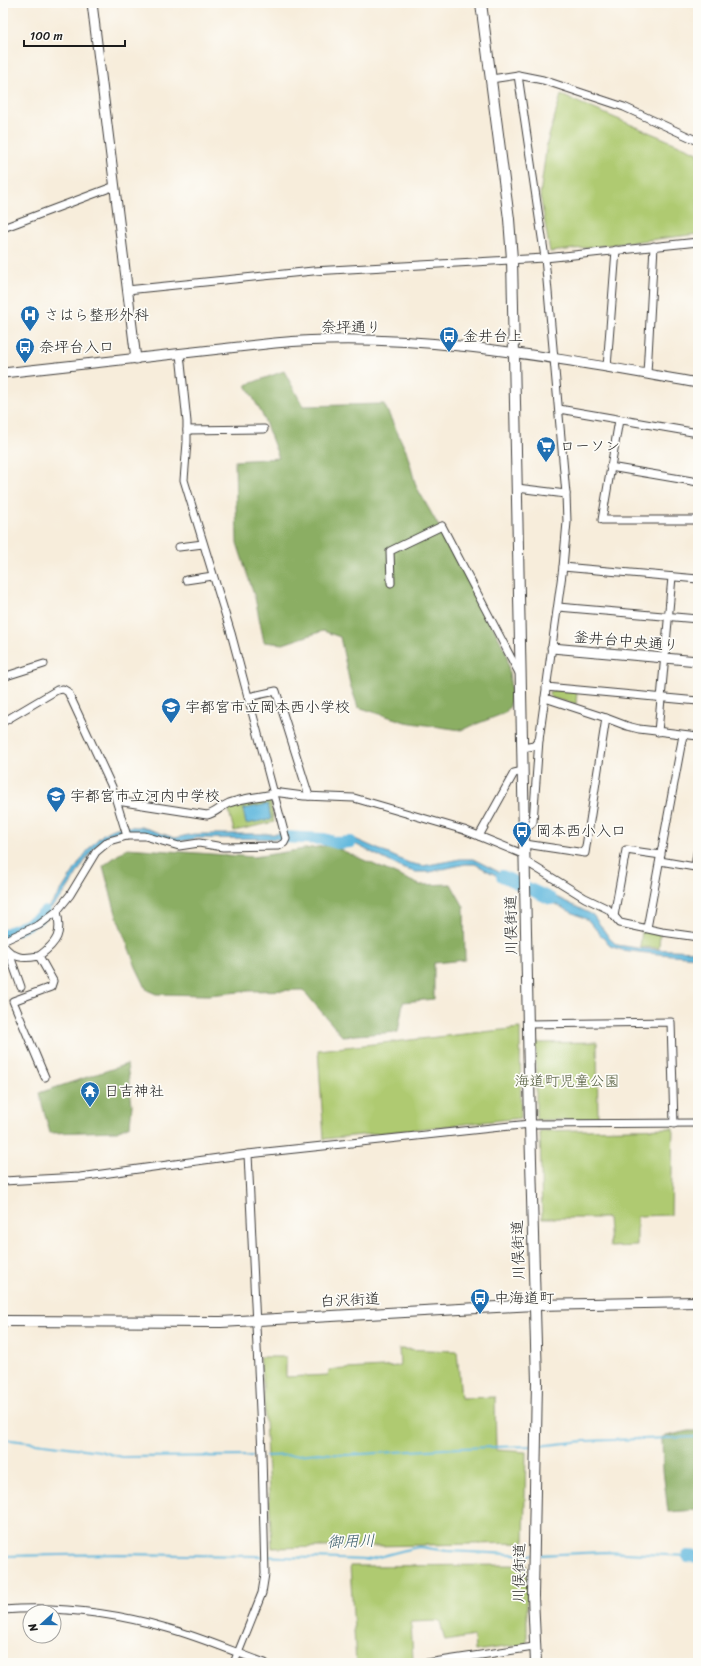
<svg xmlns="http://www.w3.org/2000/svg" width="701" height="1666" font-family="Sriracha,'Klee One',sans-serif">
  <rect width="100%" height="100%" fill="#fdfcf7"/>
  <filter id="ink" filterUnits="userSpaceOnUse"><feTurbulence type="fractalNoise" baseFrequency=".025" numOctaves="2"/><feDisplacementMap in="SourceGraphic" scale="8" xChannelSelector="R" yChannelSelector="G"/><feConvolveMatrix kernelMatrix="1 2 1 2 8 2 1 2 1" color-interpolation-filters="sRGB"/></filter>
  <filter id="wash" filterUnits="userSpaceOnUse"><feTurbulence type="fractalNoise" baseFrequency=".012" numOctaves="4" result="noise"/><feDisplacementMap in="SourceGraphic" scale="16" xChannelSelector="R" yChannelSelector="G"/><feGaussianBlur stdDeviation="0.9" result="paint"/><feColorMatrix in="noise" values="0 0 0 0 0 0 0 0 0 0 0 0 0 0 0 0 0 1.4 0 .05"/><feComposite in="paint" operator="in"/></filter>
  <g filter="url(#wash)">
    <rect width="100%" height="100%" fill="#f7eddb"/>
    <g fill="#afca71" stroke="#667346">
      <path d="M561 95 698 153V234L550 252 540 195 547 143Z"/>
      <path d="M553 690 577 692 576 704 552 698 549 695V692Z"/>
      <path d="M270 799 274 822 234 831 228 807Z"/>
      <path d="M642 930 660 933 659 948 640 947Z"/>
      <path d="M520 1028 521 1118 324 1139 318 1050Z"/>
      <path d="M597 1042 598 1120H536V1043Z"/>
      <path d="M673 1128 671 1215 637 1216V1246L610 1247 608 1218H542L540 1131Z"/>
      <path d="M399 1349 457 1351 461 1398 495 1397 496 1450 526 1452 524 1543 272 1548 263 1383 259 1357H286V1377L328 1375 329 1370 400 1366Z"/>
      <path d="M527 1565V1644L475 1651 474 1636 445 1641 440 1621 411 1622 413 1660 398 1663H356L350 1566Z"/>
    </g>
    <g fill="#8bae63" stroke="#546540">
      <path d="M284 371 303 406 384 404 407 453 416 486 468 578 507 654 511 689 510 706 505 713 461 730 405 722 358 707 350 684 340 637 323 631 283 644 264 642 255 598 237 543 235 461 279 458 262 414 246 385Z"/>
      <path d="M330 845 420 885 451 884 464 907 465 960 434 963V999L403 1002 398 1032 342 1036 303 990 249 991 209 995 156 994 147 990 136 967 117 917 103 866 127 848 254 857Z"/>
      <path d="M127 1064 132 1105 130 1125 117 1131 50 1133 39 1093Z"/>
      <path d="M689 1431H698V1510L668 1512 663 1470 662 1437Z"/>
    </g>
    <g fill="#5fb7dd" stroke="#3e6a7c">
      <path d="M268 804 271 819 246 824 243 809Z"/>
      <path d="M142 827 175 838 193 834H300L298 839 198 838C189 840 180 842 171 841 155 839 132 828 116 832 92 838 74 884 58 901 43 918 23 925 3 934V930C14 926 27 923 37 917 66 898 86 833 117 828 125 826 134 827 142 827Z"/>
      <path d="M335 839H355L409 863 423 866 460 859H473L517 881 516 886 475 864H465L430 872H416L404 869 355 844 335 845Z"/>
      <path d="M536 887 593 915 610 939 617 945 644 949 698 951V957L647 953 622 950 610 946 588 920 536 895Z"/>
    </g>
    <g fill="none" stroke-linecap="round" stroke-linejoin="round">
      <g stroke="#5fb7dd" stroke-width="2">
        <path d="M3 1439 100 1451 121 1457 260 1456"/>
        <path d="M538 1446 584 1441 698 1437"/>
        <path d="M265 1456 297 1455 318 1453 346 1455 460 1448 532 1446"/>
        <path d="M538 1555 604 1552 688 1556"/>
        <path d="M3 1556 117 1554 257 1556 367 1560 409 1549 419 1547 447 1551 532 1555"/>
      </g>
      <g stroke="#5fb7dd" stroke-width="12">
        <path d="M283 837 324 839 337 843 351 842"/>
        <path d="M502 876 551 899"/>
        <path d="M3 935C17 929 35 923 45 912"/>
        <path d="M688 1556 698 1557"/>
      </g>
    </g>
  </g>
  <g filter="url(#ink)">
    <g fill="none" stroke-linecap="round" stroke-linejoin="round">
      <defs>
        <g id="minor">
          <path d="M491 79 518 75 543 80 624 107 698 141"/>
          <path d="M3 228 115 186"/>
          <path d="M127 290 313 271 545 258 698 242"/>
          <path d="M607 367 616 250"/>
          <path d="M647 374 654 246"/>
          <path d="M559 409 698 433"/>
          <path d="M619 420 602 520H698"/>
          <path d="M187 430 264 429"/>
          <path d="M610 467 698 482"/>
          <path d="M517 488 566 494 545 258 518 75"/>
          <path d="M179 547 203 544"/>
          <path d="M563 567 698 579"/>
          <path d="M186 580 213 576"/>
          <path d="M391 583 390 551 442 526 519 673"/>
          <path d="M558 607 698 619"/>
          <path d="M3 677 44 664"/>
          <path d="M546 687 698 701"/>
          <path d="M248 697 276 691 309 796"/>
          <path d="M545 698 606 718 627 726 639 729 698 736"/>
          <path d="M3 722 57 690 63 689 68 692 112 787 127 836"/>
          <path d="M658 732 672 577"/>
          <path d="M523 748 534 746 539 740 563 567 567 522 566 494"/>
          <path d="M273 792 304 796 354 798 464 830 525 855"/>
          <path d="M117 801 207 815C216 813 220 807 229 803 243 798 259 797 274 794"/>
          <path d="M524 826H529L533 822 539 740"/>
          <path d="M479 836 514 773 523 771"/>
          <path d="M525 844 585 853 606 718"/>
          <path d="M525 861 585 898 608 909 620 923 662 932 698 937"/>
          <path d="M660 861 695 867 698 847"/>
          <path d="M614 916 626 850 661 855"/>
          <path d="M647 928 683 735"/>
          <path d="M3 941 39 925 57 911 70 895 96 852 109 841 127 836H145L179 846 199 843 223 847 279 846 284 843 286 839 231 633 184 480 187 442V422L180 354"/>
          <path d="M3 945C14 959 23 959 39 956"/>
          <path d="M9 953 21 987"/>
          <path d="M528 1024 671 1022 674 1124"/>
          <path d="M45 1077 13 1001 51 987 53 981 39 956C58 942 62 934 57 911"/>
          <path d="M3 1181 80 1177 248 1154"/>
          <path d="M3 1610C57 1606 114 1613 167 1628 200 1637 232 1651 265 1663"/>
          <path d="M234 1663 262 1593 265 1574 262 1454 248 1154 530 1124 698 1123"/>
          <path d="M427 1663 534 1647"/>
        </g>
        <g id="tertiary">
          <path d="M92 3 136 359"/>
          <path d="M3 373 275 343C417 330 559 359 698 383"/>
          <path d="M552 648 698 661"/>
        </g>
        <g id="secondary">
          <path d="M481 3 509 219 512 259 530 1124 537 1382 533 1596 536 1663"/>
          <path d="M3 1321 221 1322 535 1305 698 1302"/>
        </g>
      </defs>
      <use href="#minor" stroke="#3d3b39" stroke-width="9"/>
      <use href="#tertiary" stroke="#3d3b39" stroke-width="11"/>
      <use href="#secondary" stroke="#3d3b39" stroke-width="12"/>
      <use href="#minor" stroke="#fff" stroke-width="7"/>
      <use href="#tertiary" stroke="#fff" stroke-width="9"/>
      <use href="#secondary" stroke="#fff" stroke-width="10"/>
    </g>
  </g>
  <defs>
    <symbol id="hospital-pin" viewBox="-11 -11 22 30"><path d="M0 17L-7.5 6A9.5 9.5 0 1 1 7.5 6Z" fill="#1f6fb2" stroke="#fdfcf7"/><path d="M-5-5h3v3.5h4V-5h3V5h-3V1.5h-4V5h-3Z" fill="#fff"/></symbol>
    <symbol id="bus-pin" viewBox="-11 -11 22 30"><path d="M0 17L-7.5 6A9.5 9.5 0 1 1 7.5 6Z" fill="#1f6fb2" stroke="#fdfcf7"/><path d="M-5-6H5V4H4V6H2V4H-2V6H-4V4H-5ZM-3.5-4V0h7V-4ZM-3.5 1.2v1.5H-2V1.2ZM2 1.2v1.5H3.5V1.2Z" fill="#fff"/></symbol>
    <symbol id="supermarket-pin" viewBox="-11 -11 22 30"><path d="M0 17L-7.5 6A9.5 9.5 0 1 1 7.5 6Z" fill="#1f6fb2" stroke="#fdfcf7"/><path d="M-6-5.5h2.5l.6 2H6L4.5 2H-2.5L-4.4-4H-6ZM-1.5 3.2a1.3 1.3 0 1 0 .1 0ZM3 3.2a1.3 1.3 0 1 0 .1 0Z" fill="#fff"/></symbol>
    <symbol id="school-pin" viewBox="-11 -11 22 30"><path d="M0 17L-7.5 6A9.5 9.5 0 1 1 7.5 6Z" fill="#1f6fb2" stroke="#fdfcf7"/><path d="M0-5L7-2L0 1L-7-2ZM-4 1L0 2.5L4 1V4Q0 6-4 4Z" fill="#fff"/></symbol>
    <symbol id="temple-pin" viewBox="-11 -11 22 30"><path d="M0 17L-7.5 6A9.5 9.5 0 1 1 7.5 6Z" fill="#1f6fb2" stroke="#fdfcf7"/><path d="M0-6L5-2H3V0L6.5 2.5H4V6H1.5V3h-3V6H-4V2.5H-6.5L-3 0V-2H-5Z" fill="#fff"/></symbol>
  </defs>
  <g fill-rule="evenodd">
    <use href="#hospital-pin" x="19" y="304" width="22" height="30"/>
    <use href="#bus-pin" x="438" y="325" width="22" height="30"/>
    <use href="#bus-pin" x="14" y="336" width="22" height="30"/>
    <use href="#supermarket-pin" x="535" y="435" width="22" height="30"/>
    <use href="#school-pin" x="160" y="696" width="22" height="30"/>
    <use href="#school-pin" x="45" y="785" width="22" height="30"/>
    <use href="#bus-pin" x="511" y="820" width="22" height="30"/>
    <use href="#temple-pin" x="79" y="1080" width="22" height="30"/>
    <use href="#bus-pin" x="469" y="1287" width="22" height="30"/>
  </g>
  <g text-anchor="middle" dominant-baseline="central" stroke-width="3.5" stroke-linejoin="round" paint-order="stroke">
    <g font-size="15" fill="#1c1c1c" stroke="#fdfcf7" text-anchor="start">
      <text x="44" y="315">さはら整形外科</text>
      <text x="463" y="336">金井台上</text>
      <text x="39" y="347">奈坪台入口</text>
      <text x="560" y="446">ローソン</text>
      <text x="185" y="707">宇都宮市立岡本西小学校</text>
      <text x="70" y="796">宇都宮市立河内中学校</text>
      <text x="536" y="831">岡本西小入口</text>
      <text x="104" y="1091">日吉神社</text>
      <text x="494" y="1298">中海道町</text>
    </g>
    <g font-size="15" fill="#1c1c1c" stroke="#fdfcf7">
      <text transform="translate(351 327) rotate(1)">奈坪通り</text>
      <text transform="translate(626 641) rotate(5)">釜井台中央通り</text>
      <text transform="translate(511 925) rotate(-91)">川俣街道</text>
      <text transform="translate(518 1250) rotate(-92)">川俣街道</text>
      <text transform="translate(350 1300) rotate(-3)">白沢街道</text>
      <text transform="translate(519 1573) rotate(-89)">川俣街道</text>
    </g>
    <g font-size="15" fill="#4f593a" stroke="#fdfcf7">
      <text x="567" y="1081">海道町児童公園</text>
    </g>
    <g font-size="16" font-style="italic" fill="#375a69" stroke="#fdfcf7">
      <text transform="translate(351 1541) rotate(-2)">御用川</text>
    </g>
  </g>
  <rect width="701" height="1666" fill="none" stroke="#fdfcf7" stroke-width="16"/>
  <g transform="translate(42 1624) rotate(249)"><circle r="19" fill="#fdfcf7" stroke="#a3a29f"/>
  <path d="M0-3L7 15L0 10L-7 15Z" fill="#1f6fb2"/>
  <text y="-6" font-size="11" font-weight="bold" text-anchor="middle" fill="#1c1c1c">N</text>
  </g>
  <path d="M24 40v6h101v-6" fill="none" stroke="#1c1c1c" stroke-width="2"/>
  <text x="30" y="40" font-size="12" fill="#1c1c1c" stroke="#fdfcf7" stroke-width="3" paint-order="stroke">100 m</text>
</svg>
